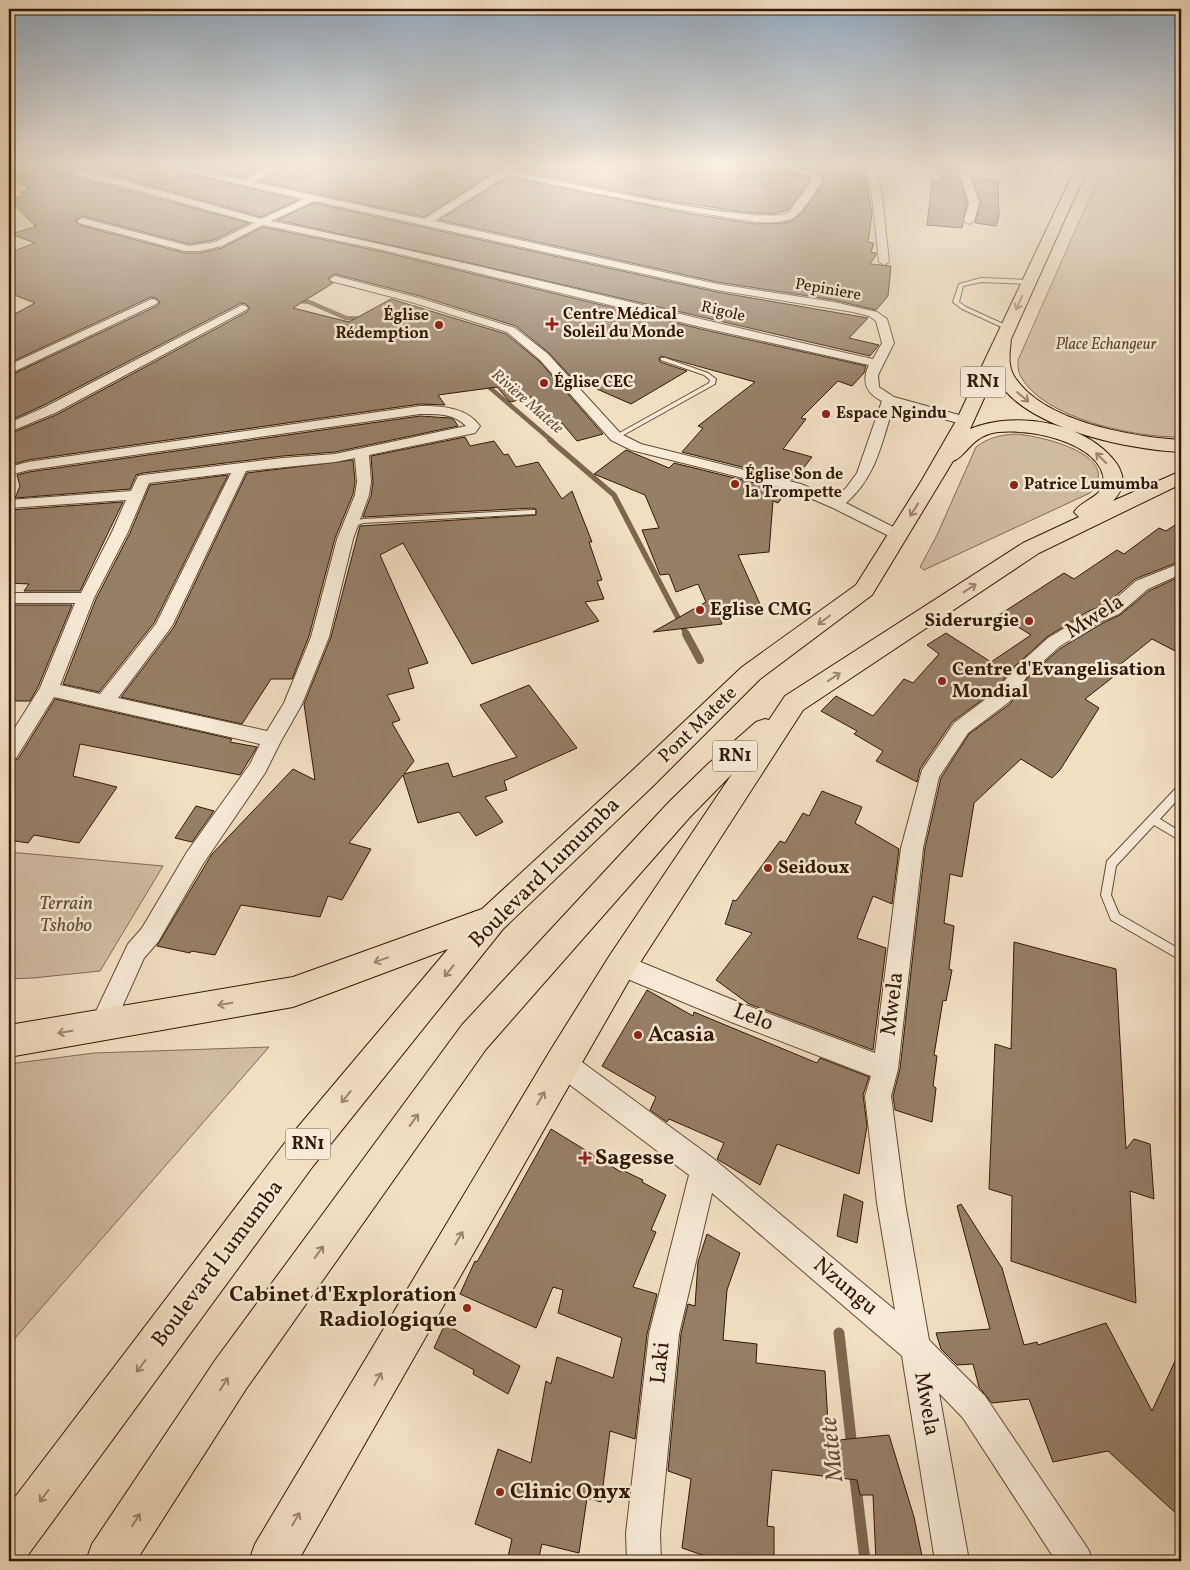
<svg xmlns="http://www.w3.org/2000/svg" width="1190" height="1570" font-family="Vollkorn,serif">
  <rect width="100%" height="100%" fill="#f2dfc2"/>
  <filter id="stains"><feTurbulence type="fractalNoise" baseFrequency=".004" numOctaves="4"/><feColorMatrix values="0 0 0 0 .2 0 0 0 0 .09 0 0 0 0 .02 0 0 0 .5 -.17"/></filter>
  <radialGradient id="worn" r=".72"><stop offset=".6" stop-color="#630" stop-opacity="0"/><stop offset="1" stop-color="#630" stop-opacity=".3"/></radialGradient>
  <g fill="#d1bda2" stroke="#826a53">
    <path d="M1105 163H1175L1181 166V437C1137 438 1042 419 1020 375 1018 371 1018 365 1018 360Z"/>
    <path d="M1016 434C1041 436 1125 455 1090 493L924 570 920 567 937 535 976 447C989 437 1001 435 1016 434Z"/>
    <path d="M9 852 163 866 100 971 33 978 9 979Z"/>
    <path d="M269 1047 9 1345V1064L94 1053Z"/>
  </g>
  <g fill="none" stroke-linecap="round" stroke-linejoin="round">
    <g stroke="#7e674f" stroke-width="4.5">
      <path d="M294 300 309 302 346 318 366 319"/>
      <path d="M482 381 552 441"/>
    </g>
    <path stroke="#7e674f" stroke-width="5.5" d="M550 440 614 495 687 635"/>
    <path stroke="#7e674f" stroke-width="8" d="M686 634 700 660"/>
    <g stroke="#7e674f" stroke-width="11">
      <path d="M839 1333 852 1448"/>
      <path d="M854 1470 865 1561"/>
    </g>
  </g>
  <g fill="#967f67" stroke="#321804">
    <path d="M9 163H62L53 167 52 170 249 223 214 240 189 244 82 216 75 221 79 225 185 253H200L222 248 263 227 383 252 705 330 866 366 864 373 852 386 838 381 801 418 806 419 783 449 812 457 794 480 682 452 703 428 698 426 755 382 661 356 659 358 660 362 687 371 631 404 572 378 549 353 516 326 420 296 335 274 328 278 333 283 293 308 349 322 391 299 506 334 539 361 603 434 577 441 562 423 553 425 532 397 510 402 497 387 438 395 445 405 420 404 28 460 14 464 9 445V434L56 415 247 312 250 308 246 304 241 303 44 405 9 421V376L157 306 160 302 156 298 151 297 9 363V317L35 303 9 293V253L35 243 11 234 37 226 34 225 9 199 26 195 20 192 30 189 9 176Z"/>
    <path d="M82 163H146L298 200 261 217 120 177 74 168Z"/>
    <path d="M175 163H273L243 178Z"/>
    <path d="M291 163H411L413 167 438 165 439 163H510L424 217 258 181Z"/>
    <path d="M518 163H746L809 178 810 181 788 210 773 214 743 212 658 199 517 170 521 166Z"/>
    <path d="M780 163H852L851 166 863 167 872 213 868 242 874 243 871 252 876 253V255L870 264 891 266 888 296 876 310 834 300 717 282 439 220 507 177 692 214 755 224 783 223 792 221 801 214 814 197 824 180 816 170Z"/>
    <path d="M938 163H955L967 203 962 228 927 225 932 181H942Z"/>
    <path d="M972 177 998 180 999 216 996 226 975 223 981 202Z"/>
    <path d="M314 203 717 292 868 318 849 338 879 345 870 356 422 252 277 220Z"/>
    <path d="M420 416 450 418 454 420 458 426 335 452 283 456 143 473 136 475 130 489 15 498 20 486 17 475 29 472Z"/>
    <path d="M465 437 470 446 494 441 504 455 508 454 516 467 538 462 562 499 572 491 592 542H589L602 580 597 581 604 599 585 602 599 621 472 664 403 543 380 555 428 663 408 669 414 688 387 695 400 720 392 723 414 761 404 774 448 763 453 777 517 757 480 705 529 685 577 748 504 781 507 790 485 797 503 822 476 836 459 812 418 823 403 775 349 843 371 849 342 900 328 896 320 917 241 905 215 955 191 951 190 953 157 946 212 854 293 769 315 780 304 704 331 637 360 526 536 515V509L532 508 363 517 371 496 373 482 371 456Z"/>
    <path d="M626 450 669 468 674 463 787 491 778 503 773 501 769 552 738 555 760 604 717 610 722 624 653 632 706 602 698 584 676 592 669 574 660 575 642 530 659 528 645 495 594 474Z"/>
    <path d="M353 460 355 482 353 494 335 538 309 636 292 679H271L242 724 121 697 174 627 247 473Z"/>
    <path d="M228 475 154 623 99 692 63 684 96 599 130 533 150 485Z"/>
    <path d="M123 502 80 591H24L29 584 9 583 10 510Z"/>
    <path d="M1181 521V561L1135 579 1106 604 1087 612 1047 637 1015 666 994 691 952 722 920 769 917 782 876 761 883 751 854 734 857 731 821 711 836 696 873 716 904 679 913 683 939 654 927 645 946 633 991 662 1031 635 999 615 1064 573 1074 579 1117 550 1124 554 1159 528 1166 531Z"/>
    <path d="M1181 576V654L1152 639 1117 667 1122 670 1085 699 1099 708 1060 770 1052 778 1021 759 974 803 962 877 950 874 944 923 954 926 949 969 952 970 946 1001 943 1000 934 1055 937 1056 933 1086 936 1088 932 1122 895 1110 893 1096 900 1069 925 848 941 778 969 734 1010 704 1029 676 1061 648 1101 624 1120 615 1149 591Z"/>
    <path d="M14 605H72L38 687 30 701H9V612Z"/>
    <path d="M55 699 232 739 230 742 257 747 240 775 80 744 73 776 117 787 79 843 34 835 28 843 9 840V763L18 759Z"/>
    <path d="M822 791 862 807 855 823 899 849 892 904 873 896 857 938 886 948 873 1050 749 1004 716 980 752 933 725 924 733 900 736 901 780 841 785 843 803 813 809 816Z"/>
    <path d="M196 806 214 811 192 842 175 838Z"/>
    <path d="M1014 942 1116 969 1126 1149 1134 1139 1150 1144 1154 1199 1130 1191 1136 1303 1011 1261 1012 1196 989 1189 995 1044 1011 1049Z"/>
    <path d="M647 990 693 1016 694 1012 817 1063 820 1058 869 1077 863 1095 867 1126 859 1174 777 1144 760 1185 717 1159 724 1143 669 1119 667 1122 650 1110 656 1097 602 1066Z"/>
    <path d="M551 1129 621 1172 622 1170 643 1180 642 1182 666 1195 651 1230 656 1232 633 1287 657 1294 647 1334 635 1439 610 1431 601 1502 587 1498 579 1553 542 1544 538 1561H507L512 1539 475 1524 498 1449 531 1463 546 1381 551 1384 557 1357 613 1378 622 1338 558 1313 563 1290 553 1287 536 1328 460 1294 475 1261 477 1262Z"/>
    <path d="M844 1194 863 1202 857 1243 837 1236Z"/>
    <path d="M961 1204 1002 1268 1024 1345 1037 1342 1038 1345 1106 1323 1152 1411 1181 1348V1518L1108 1451 1053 1462 1029 1399 992 1403 979 1387 973 1364 957 1365 941 1349 936 1333 990 1329 957 1206Z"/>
    <path d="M707 1234 740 1253 727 1290 723 1340 757 1344 756 1363 825 1371 829 1441 889 1435 914 1517 923 1561H876L873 1495H860L857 1480 772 1470 767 1526 774 1527V1561H750L727 1558 726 1561H720L682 1548 691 1479 668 1471 681 1334 688 1304 695 1306 698 1262Z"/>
    <path d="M445 1324 520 1366 508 1394 473 1374 474 1370 434 1348Z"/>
  </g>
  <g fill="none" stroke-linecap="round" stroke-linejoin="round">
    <defs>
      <g id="service">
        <path d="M981 278 1028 280 1031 282 1028 284 981 282 963 286 959 302 966 307 1010 327V329H1006L962 309 953 302 959 284Z"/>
        <path d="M661 358H665L708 373 716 379 715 384 618 438H614V436L709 383 710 380 704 375 661 360Z"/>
        <path d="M532 510H535V514L363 523 350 528 346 526 362 519Z"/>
        <path d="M1181 786V796L1160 819 1181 832V841L1154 825 1116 866 1111 895 1119 914 1176 947H1181V957H1175L1111 920 1101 895 1107 861 1177 787Z"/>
      </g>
      <g id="minor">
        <path d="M67 163H80L68 168 104 177 119 179 261 219 304 199 148 163H165L243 180 278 163H289L253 182 424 219 501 170 515 163 519 166 513 171C551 179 768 229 789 212L812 181 810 176 748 163H768L816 172 822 181C816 191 802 215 791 219 770 227 741 219 719 216 648 205 577 189 507 175L434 221 717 284 834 302 877 312 887 319 894 343 878 375 879 387 894 397 970 418 972 421 965 425 894 405C881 443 877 476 846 503L903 532 906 535 903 538H893L831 507 791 490 631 450 611 440 540 360 507 332 411 302 331 281 330 279 335 276 419 298 515 328 548 354 621 434 641 444 801 484 834 498 846 488 857 473 882 401C866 393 861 382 869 365L705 328 383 250 263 225 222 246 200 251H185L79 223 77 221 82 218 189 246 215 242 254 223 115 184 102 183 54 169ZM314 201 717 290 853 312 869 316 876 321 882 343 873 359C672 314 473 262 271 221Z"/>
        <path d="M865 163H873L882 196 889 262 884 265 879 262 872 196Z"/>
        <path d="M957 163H965L979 203 974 221 969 224 964 221 969 203Z"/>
        <path d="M152 299 156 300 158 302 156 304 9 374V365Z"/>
        <path d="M242 305 246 306 248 308 246 310 55 413 9 432V423L45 407Z"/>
        <path d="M420 406C442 406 466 407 480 426L475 433 369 455 371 482 369 495 353 539 329 637 302 704 281 741 265 773 203 864 158 942 144 958 110 1034 101 1038 92 1034 89 1026 128 944 142 928 187 852 250 764 260 744 54 697 16 758 9 760V737L40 688 75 603H9V593H81L112 532 126 500 9 508V500L131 491 138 476 143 475 283 458 335 454 466 426C454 413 436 414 420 414L29 470 9 475V467L28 462ZM355 458 357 482 355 495 337 539 311 637 284 703 267 731 118 698 172 626 246 471 335 462ZM231 473 156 624 100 694 60 685 94 598 128 532 149 483Z"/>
        <path d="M1181 563V574L1148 589 1119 614 1100 622 1060 646 1028 675 1009 702 968 733 939 777 923 848 898 1069 891 1096 905 1203 929 1340 985 1396 1088 1549 1093 1561H1056L963 1418 939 1393 969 1561H935L902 1356 712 1193 679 1334 660 1533 661 1561H627L626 1533 649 1334 689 1175 553 1072 549 1063 553 1054 562 1051 571 1054 714 1159 895 1310 877 1203 865 1096 871 1076 731 1022 613 973 609 965 613 957 621 954 743 1004 875 1053 901 848 922 770 954 723 995 692 1016 667 1048 638 1088 614 1107 606 1136 581Z"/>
      </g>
      <path id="trunk" d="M1078 163H1090L1011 339C1010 352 1007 364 1014 376 1042 422 1133 437 1181 440V452C1130 450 1017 428 995 374L970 429C1016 410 1087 422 1117 464 1126 479 1124 489 1113 501L1181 471V484L1039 553 803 710 632 975 298 1561H249L255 1544 550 1051 610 955 732 774 689 818 486 1049 246 1389 136 1561H86L92 1544 216 1359 462 1025 669 802 708 764 756 722 765 719 769 720 785 696 1023 543 1079 517 1074 512C1082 500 1098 499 1104 484 1106 441 1020 425 989 434 970 440 965 457 953 461L872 595 760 679 654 785 503 929 313 1166 25 1559 9 1561V1505L287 1140 448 949 293 1007 9 1057V1025L293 977 482 909 634 769 742 667 856 585 922 480 956 421Z"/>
    </defs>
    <use href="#service" stroke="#624a34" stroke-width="2"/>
    <use href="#minor" stroke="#624a34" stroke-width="2"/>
    <use href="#trunk" stroke="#321804" stroke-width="2"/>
    <use href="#service" fill="#f7ead7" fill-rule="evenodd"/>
    <use href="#minor" fill="#f7ead7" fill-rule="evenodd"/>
    <use href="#trunk" fill="#f2dfc2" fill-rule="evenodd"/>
  </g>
  <defs><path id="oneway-shaft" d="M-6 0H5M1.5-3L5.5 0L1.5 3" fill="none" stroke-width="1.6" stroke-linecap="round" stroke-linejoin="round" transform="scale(1.25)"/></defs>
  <g stroke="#9c856c">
    <use href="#oneway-shaft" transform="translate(1019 303) rotate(114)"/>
    <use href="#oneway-shaft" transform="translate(1023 397) rotate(40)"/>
    <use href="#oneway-shaft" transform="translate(1101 458) rotate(-135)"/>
    <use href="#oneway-shaft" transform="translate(914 510) rotate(122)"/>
    <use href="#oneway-shaft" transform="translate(970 588) rotate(-33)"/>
    <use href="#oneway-shaft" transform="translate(824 620) rotate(143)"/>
    <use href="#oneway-shaft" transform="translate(834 677) rotate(-33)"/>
    <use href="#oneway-shaft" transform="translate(381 960) rotate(160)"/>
    <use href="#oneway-shaft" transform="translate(449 971) rotate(129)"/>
    <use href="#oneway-shaft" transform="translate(225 1004) rotate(170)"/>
    <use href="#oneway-shaft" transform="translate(65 1032) rotate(171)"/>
    <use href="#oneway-shaft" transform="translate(346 1097) rotate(129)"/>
    <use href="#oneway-shaft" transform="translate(541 1098) rotate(-60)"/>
    <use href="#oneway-shaft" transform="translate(414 1120) rotate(-54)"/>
    <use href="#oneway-shaft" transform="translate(459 1238) rotate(-60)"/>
    <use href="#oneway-shaft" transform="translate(319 1252) rotate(-54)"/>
    <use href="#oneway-shaft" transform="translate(141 1366) rotate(127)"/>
    <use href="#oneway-shaft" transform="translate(378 1379) rotate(-60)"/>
    <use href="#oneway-shaft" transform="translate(224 1384) rotate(-57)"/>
    <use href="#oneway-shaft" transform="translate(44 1496) rotate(127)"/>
    <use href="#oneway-shaft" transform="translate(296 1519) rotate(-60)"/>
    <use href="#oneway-shaft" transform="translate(136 1520) rotate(-57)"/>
  </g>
  <linearGradient id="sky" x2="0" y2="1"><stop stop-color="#92aabf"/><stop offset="0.43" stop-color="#f9f1e4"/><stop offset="1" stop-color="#f9f1e4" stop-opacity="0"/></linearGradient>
  <rect width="1190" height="383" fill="url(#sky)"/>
  <g fill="#8f2418" stroke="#f7ead7" stroke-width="2">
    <path d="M549.5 316.5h5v5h5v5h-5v5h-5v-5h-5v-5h5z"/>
    <circle cx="439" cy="325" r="5"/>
    <circle cx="544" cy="383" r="5"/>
    <circle cx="826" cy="414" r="5"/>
    <circle cx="735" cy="484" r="5"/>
    <circle cx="1014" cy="485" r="5"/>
    <circle cx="700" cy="610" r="5"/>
    <circle cx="1029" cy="621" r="5"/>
    <circle cx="942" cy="681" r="5"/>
    <circle cx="768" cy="868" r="5"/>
    <circle cx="638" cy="1035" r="5"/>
    <path d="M582.5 1150.5h5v5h5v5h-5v5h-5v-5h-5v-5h5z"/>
    <circle cx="467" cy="1308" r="5"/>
    <circle cx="500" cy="1492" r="5"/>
  </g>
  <g text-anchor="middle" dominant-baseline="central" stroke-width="5" stroke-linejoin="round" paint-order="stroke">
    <g font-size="16" fill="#321804" stroke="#f7ead7">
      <text transform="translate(828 290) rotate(10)">Pepiniere</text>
      <text transform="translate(723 312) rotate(13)">Rigole</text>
    </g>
    <g font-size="16" font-weight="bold" fill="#321804" stroke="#f7ead7" text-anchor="start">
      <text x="563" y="315">Centre Médical<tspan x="563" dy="18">Soleil du Monde</tspan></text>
      <text x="429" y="316" text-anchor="end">Église<tspan x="429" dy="18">Rédemption</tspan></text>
      <text x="554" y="383">Église CEC</text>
      <text x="836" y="414">Espace Ngindu</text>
      <text x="745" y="475">Église Son de<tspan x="745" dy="18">la Trompette</tspan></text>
      <text x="1024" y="485">Patrice Lumumba</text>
    </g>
    <g font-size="16" font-style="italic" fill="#624a33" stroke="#f7ead7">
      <text x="1106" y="345">Place Echangeur</text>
    </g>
    <g font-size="16" font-style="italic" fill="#654c36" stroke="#f7ead7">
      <text transform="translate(527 402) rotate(41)">Rivière Matete</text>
    </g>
    <g fill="#f7ead7" stroke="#6d5743" stroke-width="1">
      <rect x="960.5" y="366.5" width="45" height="31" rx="4"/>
      <rect x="712.5" y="740.5" width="45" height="31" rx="4"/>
      <rect x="285.5" y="1128.5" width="45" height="31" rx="4"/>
    </g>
    <g font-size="18" font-weight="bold" fill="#321804">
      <text x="983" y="382">RN1</text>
      <text x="735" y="756">RN1</text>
      <text x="308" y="1144">RN1</text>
    </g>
    <g font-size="19" font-weight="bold" fill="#321804" stroke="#f7ead7" text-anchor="start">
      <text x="710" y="610">Eglise CMG</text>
      <text x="1019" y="621" text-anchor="end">Siderurgie</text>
      <text x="952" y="670">Centre d'Evangelisation<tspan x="952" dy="22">Mondial</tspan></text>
      <text x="778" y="868">Seidoux</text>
    </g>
    <g font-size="19" fill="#321804" stroke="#f7ead7">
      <text transform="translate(698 725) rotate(-44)">Pont Matete</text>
    </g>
    <g font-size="19" font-style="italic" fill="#624a33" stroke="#f7ead7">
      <text x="66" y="904">Terrain<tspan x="66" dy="22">Tshobo</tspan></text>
    </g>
    <g font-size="22" fill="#321804" stroke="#f7ead7">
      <text transform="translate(1095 617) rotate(-32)">Mwela</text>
      <text transform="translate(545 873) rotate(-45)">Boulevard Lumumba</text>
      <text transform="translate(893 1004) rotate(-83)">Mwela</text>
      <text transform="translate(753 1018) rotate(21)">Lelo</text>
      <text transform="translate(218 1264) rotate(-53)">Boulevard Lumumba</text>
      <text transform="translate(845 1287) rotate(40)">Nzungu</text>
      <text transform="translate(661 1363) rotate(-84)">Laki</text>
      <text transform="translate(926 1404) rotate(80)">Mwela</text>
    </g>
    <g font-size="22" font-weight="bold" fill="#321804" stroke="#f7ead7" text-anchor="start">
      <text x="648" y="1035">Acasia</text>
      <text x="595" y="1158">Sagesse</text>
      <text x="457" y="1295" text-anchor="end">Cabinet d'Exploration<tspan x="457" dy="25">Radiologique</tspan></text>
      <text x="510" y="1492">Clinic Onyx</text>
    </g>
    <g font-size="24" font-style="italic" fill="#654c36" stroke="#f7ead7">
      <text transform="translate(833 1449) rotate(-96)">Matete</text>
    </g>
  </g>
  <rect width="1190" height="1570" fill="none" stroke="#f2dfc2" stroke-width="30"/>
  <rect x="10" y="10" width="1170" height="1550" fill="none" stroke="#321804" stroke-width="2.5"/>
  <rect x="15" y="15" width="1160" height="1540" fill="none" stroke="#321804"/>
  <rect width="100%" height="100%" filter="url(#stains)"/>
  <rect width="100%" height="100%" fill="url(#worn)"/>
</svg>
